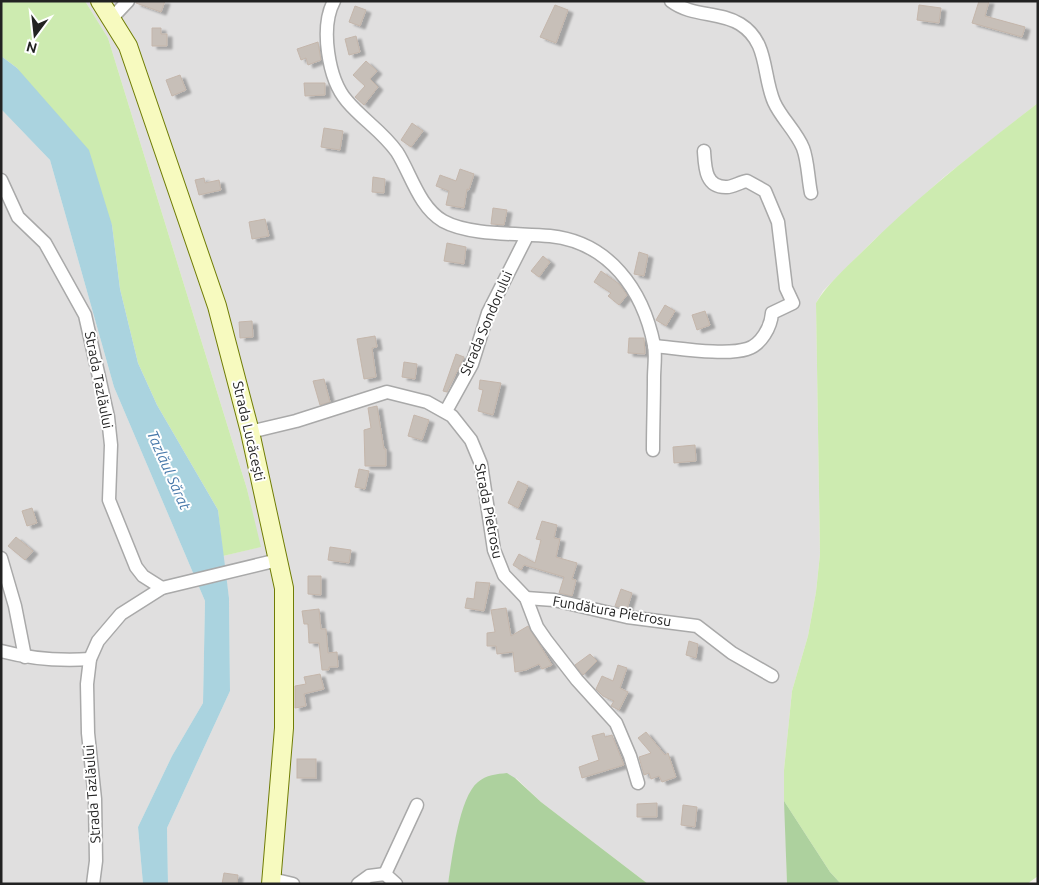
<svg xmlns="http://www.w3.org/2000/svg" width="1039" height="885" font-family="Ubuntu,sans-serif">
  <defs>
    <filter id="shadow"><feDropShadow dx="5" dy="3" stdDeviation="1" flood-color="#0004"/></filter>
  </defs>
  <rect width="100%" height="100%" fill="#f2efe9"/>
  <g fill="#e0dfdf">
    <path d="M85 1H1038V103L944 177 874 240 823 291 816 303 820 554 816 592 808 636 792 691 784 770 787 884H648L541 802 516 778 458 827 448 884H168L167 828 230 691 229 598 223 556 260 547 247 489 108 38Z"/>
    <path d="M1 109 50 160 114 387 205 601 203 703 172 756 138 827 143 884H1Z"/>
  </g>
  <g fill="#cdebb0">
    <path d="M1 1H85L108 38 247 489 261 547 223 556 218 510 157 405 138 363 120 289 112 225 17 68 1 56Z"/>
    <path d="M1038 103V876L1027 884H841L830 872 784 801V770L792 691 808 636 816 592 820 554 816 303C828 283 847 267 864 250 918 196 978 149 1038 103Z"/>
  </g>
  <g fill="#add19e">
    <path d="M507 773 515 778 541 802 648 884H448C452 859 459 797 478 782 486 775 497 774 507 773Z"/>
    <path d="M784 801 830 872 841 884H787Z"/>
  </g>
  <path fill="#aad3df" d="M1 56 17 68 89 150 112 225 120 289 138 363 157 405 218 510 229 598 230 691 167 828 168 884H143L138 827 172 756 203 703 205 601 114 387 50 160 1 109Z"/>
  <g fill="#c7bfb8" stroke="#c4b6ab" filter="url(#shadow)">
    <path d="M136 1H165L161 12 136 3Z"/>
    <path d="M979 1H989L985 16 1025 27 1022 37 972 23Z"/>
    <path d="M555 5 568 10 556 43 540 37Z"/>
    <path d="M919 5 941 8 939 23 917 20Z"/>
    <path d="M355 6 366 10 360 26 349 22Z"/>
    <path d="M152 28H161V34H167V46H152Z"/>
    <path d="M356 36 360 52 349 55 345 39Z"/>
    <path d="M318 42 321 60 308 65 306 58 301 60 297 49Z"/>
    <path d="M366 61 377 71 370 79 378 87 364 105 355 97 365 86 353 75Z"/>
    <path d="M180 75 186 90 172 96 166 80Z"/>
    <path d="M304 83H325V95L305 96Z"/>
    <path d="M412 123 423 131 411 147 401 140Z"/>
    <path d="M324 128 343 131 340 150 321 147Z"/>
    <path d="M460 169 474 174 469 190 467 189 464 208 446 205 449 191 436 186 440 175 456 181Z"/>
    <path d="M373 177 385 179 384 193 372 192Z"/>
    <path d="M204 178 205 183 219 180 221 190 199 195 195 180Z"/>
    <path d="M493 208 507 210 504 225 491 224Z"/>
    <path d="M265 219 269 236 252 239 249 222Z"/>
    <path d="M447 243 466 247 464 264 444 261Z"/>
    <path d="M639 252 648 255 644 276 634 274Z"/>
    <path d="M543 256 550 262 539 277 531 271Z"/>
    <path d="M601 271 619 284 627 295 619 305 608 296 611 293 594 282Z"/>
    <path d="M665 305 675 311 666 326 656 320Z"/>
    <path d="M705 311 710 325 697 330 692 315Z"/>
    <path d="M252 321 253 337 240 338 239 322Z"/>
    <path d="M375 336 377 347 372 348 376 377 364 379 357 339Z"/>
    <path d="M629 338H644L645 354 628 353Z"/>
    <path d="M456 354 464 357 447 392 443 391Z"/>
    <path d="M404 362 417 364 415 379 402 377Z"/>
    <path d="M324 379 330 402 320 405 313 381Z"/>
    <path d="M480 380 501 383 493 415 478 411 483 390 479 389Z"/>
    <path d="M377 406 384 449H386V466H365L364 430 371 428 368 408Z"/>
    <path d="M414 415 429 420 422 440 408 436Z"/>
    <path d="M695 445 696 461 674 463 673 447Z"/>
    <path d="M359 469 369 471 365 489 355 487Z"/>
    <path d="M518 481 528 486 518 508 508 503Z"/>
    <path d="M32 508 37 523 27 526 22 511Z"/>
    <path d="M542 521 557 525 554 538 560 539 556 557 577 563 572 579 576 580 572 596 559 593 564 577 524 565 521 570 513 565 519 554 535 563 541 540 536 539Z"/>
    <path d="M16 537 33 551 25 560 8 546Z"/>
    <path d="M330 547 351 550 349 563 328 560Z"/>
    <path d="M308 576H321V595L308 594Z"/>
    <path d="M476 582 490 583 484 611 465 608 467 598 474 599Z"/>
    <path d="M621 589 632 593 627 609 615 606Z"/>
    <path d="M506 608 511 636 528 626 552 665 542 669 539 664 526 670 515 672 513 652 497 654 496 646H487V633L495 632 491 610Z"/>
    <path d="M319 609 321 629H326L328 653 337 652 338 667H329V670H322L319 643H309L308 624H304L302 611Z"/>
    <path d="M689 641 698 644 696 658 686 655Z"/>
    <path d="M590 654 597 661 583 675 575 665Z"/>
    <path d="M618 665 627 668 620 688 628 692 619 710 611 706 614 701 603 696 596 689 602 676 613 681Z"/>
    <path d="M320 674 324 689 304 694 306 706 295 708V686L306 684 304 677Z"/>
    <path d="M646 732 665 755 668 753 676 777 662 782 659 776 651 779 649 773 644 775 639 757 651 753 638 738Z"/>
    <path d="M604 733 605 737 612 735 624 765 582 778 579 767 599 760 592 736Z"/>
    <rect x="297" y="759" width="19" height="19"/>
    <path d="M657 803V817H637V804Z"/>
    <path d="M683 805 697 807 695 827 681 825Z"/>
    <path d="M224 873 238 875 237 884H222Z"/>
  </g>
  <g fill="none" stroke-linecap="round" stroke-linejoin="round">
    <defs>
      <g id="street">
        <path d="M334 1C320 27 328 79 347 101 363 120 382 131 397 152 411 174 419 207 443 221 470 236 519 233 550 236 609 242 643 290 654 345 656 355 654 368 654 378 654 402 653 426 653 450"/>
        <path d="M671 1C692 17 719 11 740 24 769 42 762 74 774 102 781 118 796 131 803 148 808 161 808 179 811 193"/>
        <path d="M111 19 128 1"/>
        <path d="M1 180 18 217 45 243 85 315 108 417 111 445 109 500 136 567 143 576 162 588"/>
        <path d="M654 346C678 348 725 356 747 349 761 345 771 327 772 313L793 303 786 288 778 222 765 191 747 181C740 182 733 187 727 187 705 188 705 167 704 151"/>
        <path d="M446 411 472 364 488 313 527 236"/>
        <path d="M250 432 296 421 387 392 427 402 452 416 471 440 481 464 494 550 504 575 526 598 537 627 546 640 577 680 616 723 630 756 638 783"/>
        <path d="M1 558 15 606 25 657"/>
        <path d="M526 598 554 600 627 617 697 626 732 653 772 676"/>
        <path d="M1 651C31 659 59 661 90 659"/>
        <path d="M385 874 417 805"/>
        <path d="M272 879 293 884"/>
        <path d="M93 884 96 861 95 799 88 733 87 684 90 659 98 641 121 614 162 588 278 560"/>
        <path d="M358 884 369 876 385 874 396 884"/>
      </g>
      <path id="secondary" d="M100 1 128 46 217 306 250 432 284 588V728L271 884"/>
    </defs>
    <use href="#street" stroke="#a9a9a9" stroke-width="15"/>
    <use href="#secondary" stroke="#707d05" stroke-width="20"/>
    <use href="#street" stroke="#fff" stroke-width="12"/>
    <use href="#secondary" stroke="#f7fabf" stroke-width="18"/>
  </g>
  <g text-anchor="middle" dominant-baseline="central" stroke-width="4" stroke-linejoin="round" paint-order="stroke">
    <g font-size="14" fill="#222" stroke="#fff">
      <text transform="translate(486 323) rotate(-67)">Strada Sondorului</text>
      <text transform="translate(99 380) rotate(79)">Strada Tazlăului</text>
      <text transform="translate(249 431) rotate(77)">Strada Lucăcești</text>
      <text transform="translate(489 511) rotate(79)">Strada Pietrosu</text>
      <text transform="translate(612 611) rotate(10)">Fundătura Pietrosu</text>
      <text transform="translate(92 794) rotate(-94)">Strada Tazlăului</text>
    </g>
    <g font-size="15" font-style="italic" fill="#4a7aab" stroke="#fff">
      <text transform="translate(169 470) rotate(66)">Tazlăul Sărat</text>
    </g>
  </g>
  <rect width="1039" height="885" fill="none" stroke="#222222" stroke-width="5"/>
  <g transform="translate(35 35) rotate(195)" stroke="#ffffff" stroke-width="4" paint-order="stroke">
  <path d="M0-4L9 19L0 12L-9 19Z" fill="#222222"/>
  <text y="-8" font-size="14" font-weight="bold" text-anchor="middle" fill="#222222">N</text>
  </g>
</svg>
